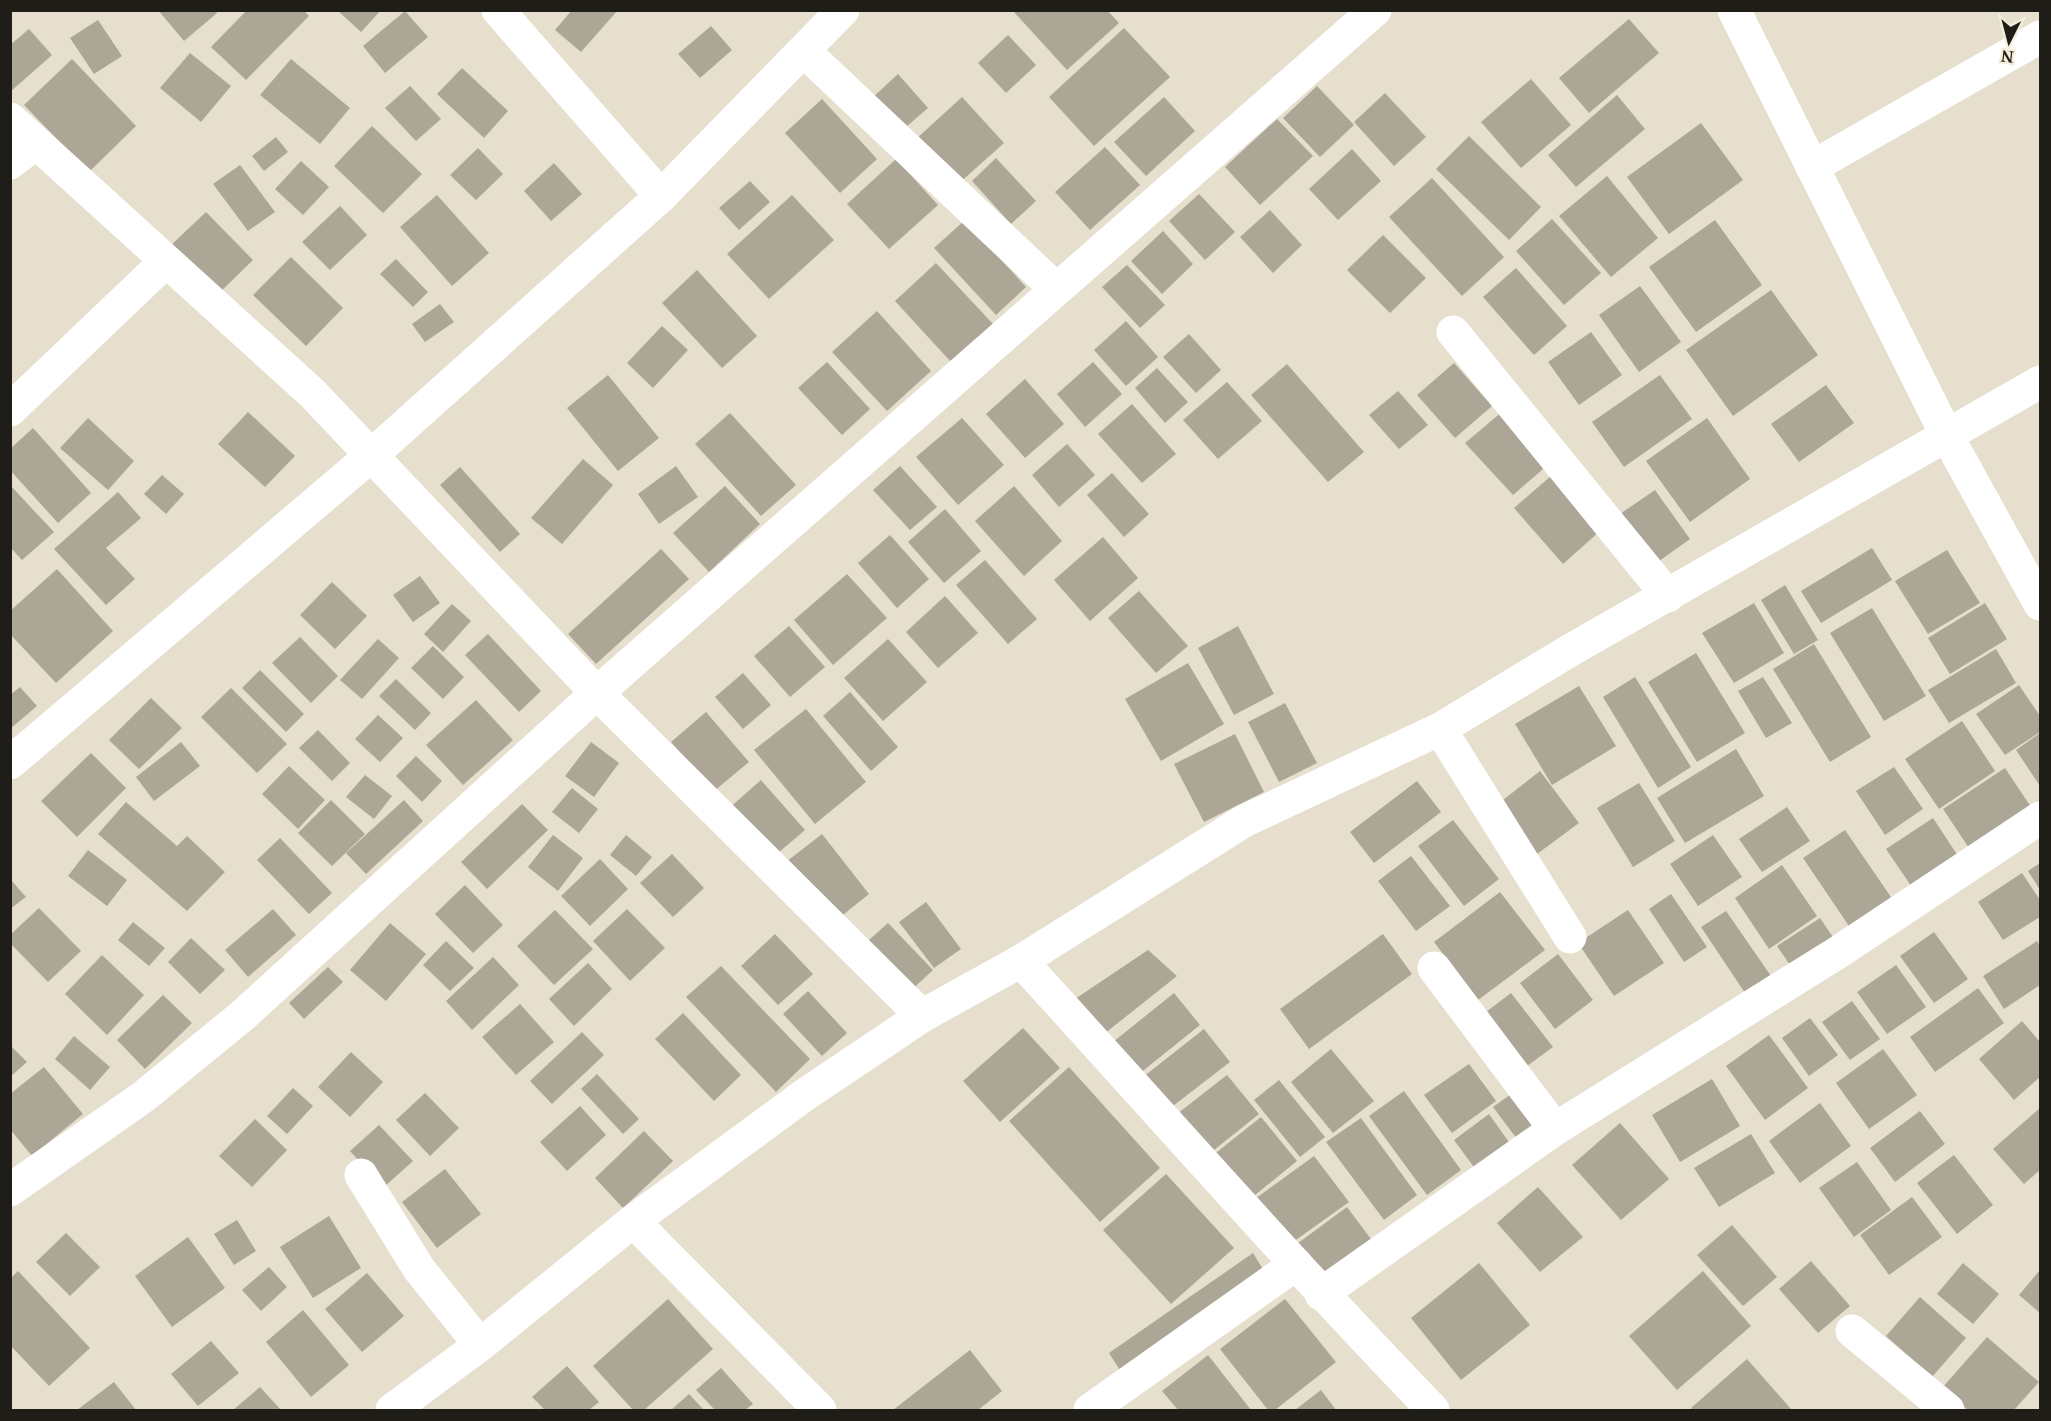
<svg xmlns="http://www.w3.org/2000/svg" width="2051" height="1421" font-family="'Noto Serif',serif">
  <rect width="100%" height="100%" fill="#e6dfce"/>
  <g fill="#aca696">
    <path d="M158 10H215L217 13 184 41Z"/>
    <path d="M247 10H303L309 16 246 80 211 47Z"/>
    <path d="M337 10H381L361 32Z"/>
    <path d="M572 10H618L581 52 555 30Z"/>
    <path d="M1012 10H1107L1119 23 1067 70Z"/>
    <path d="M405 11 428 37 385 73 363 46Z"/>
    <path d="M1629 19 1659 53 1589 113 1559 78Z"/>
    <path d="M98 20 122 56 94 74 70 38Z"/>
    <path d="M711 26 732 50 700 78 678 54Z"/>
    <path d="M1124 28 1170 77 1094 146 1049 97Z"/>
    <path d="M29 29 52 55 10 92V45Z"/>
    <path d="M1008 35 1036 65 1006 93 978 63Z"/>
    <path d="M190 53 231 86 201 122 160 88Z"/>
    <path d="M72 59 136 126 89 172 24 105Z"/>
    <path d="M291 59 350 108 320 144 260 95Z"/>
    <path d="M462 68 508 111 484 138 437 94Z"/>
    <path d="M898 74 928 108 900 132 870 100Z"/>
    <path d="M1531 79 1571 125 1521 168 1481 122Z"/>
    <path d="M410 86 441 119 416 141 385 108Z"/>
    <path d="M1317 86 1354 125 1320 157 1283 118Z"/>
    <path d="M1385 93 1426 137 1394 166 1354 122Z"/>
    <path d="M1617 95 1645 129 1576 187 1548 155Z"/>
    <path d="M962 97 1004 143 957 185 915 140Z"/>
    <path d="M1164 97 1195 131 1146 176 1114 142Z"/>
    <path d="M822 99 877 159 840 193 785 133Z"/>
    <path d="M1277 119 1313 156 1260 205 1225 167Z"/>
    <path d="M1701 123 1743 180 1669 234 1627 177Z"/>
    <path d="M372 126 422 174 383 213 334 166Z"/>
    <path d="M1469 136 1541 207 1509 240 1436 169Z"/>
    <path d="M276 137 288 152 264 171 252 156Z"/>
    <path d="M1105 147 1140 185 1090 230 1055 192Z"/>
    <path d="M478 148 503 174 476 200 450 175Z"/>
    <path d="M1352 149 1381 181 1338 220 1309 189Z"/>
    <path d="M996 158 1036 201 1011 224 972 181Z"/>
    <path d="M896 159 938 205 889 249 847 204Z"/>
    <path d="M301 161 329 187 303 215 275 189Z"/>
    <path d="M554 163 582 194 551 221 524 191Z"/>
    <path d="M240 165 275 212 248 231 213 184Z"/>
    <path d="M1607 176 1658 238 1611 277 1559 216Z"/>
    <path d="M1432 178 1504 257 1462 296 1389 217Z"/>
    <path d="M750 181 770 202 739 230 719 208Z"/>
    <path d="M1199 194 1235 232 1205 260 1169 221Z"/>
    <path d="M437 195 489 253 452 286 400 227Z"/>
    <path d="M792 195 834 240 769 299 727 254Z"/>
    <path d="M340 206 367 235 330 270 302 242Z"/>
    <path d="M1270 210 1302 245 1273 273 1240 237Z"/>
    <path d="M206 212 253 260 216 296 169 247Z"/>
    <path d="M1552 219 1601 273 1564 305 1516 251Z"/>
    <path d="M965 220 1026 287 996 315 934 248Z"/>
    <path d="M1715 220 1762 285 1696 332 1649 267Z"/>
    <path d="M1163 231 1193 264 1162 294 1131 261Z"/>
    <path d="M1383 235 1426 278 1390 313 1347 270Z"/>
    <path d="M291 257 343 308 306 346 253 295Z"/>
    <path d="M396 259 428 292 413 307 380 274Z"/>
    <path d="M936 263 993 324 951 362 895 301Z"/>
    <path d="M1127 265 1165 305 1140 328 1102 287Z"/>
    <path d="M1516 268 1567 326 1534 355 1483 297Z"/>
    <path d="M697 270 757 336 722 368 662 303Z"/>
    <path d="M1640 286 1681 342 1639 372 1599 315Z"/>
    <path d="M1771 290 1818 355 1733 416 1686 350Z"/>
    <path d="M440 304 454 322 425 342 412 324Z"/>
    <path d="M877 311 931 371 887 411 832 352Z"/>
    <path d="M1126 321 1158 357 1126 386 1094 350Z"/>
    <path d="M662 326 688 350 653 388 627 363Z"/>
    <path d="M1591 332 1622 375 1579 405 1548 362Z"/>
    <path d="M1189 334 1221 370 1196 393 1163 357Z"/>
    <path d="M827 362 870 409 842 435 798 388Z"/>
    <path d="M1093 362 1122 394 1085 427 1057 394Z"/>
    <path d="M1454 363 1492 406 1455 438 1417 395Z"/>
    <path d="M1287 364 1364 452 1328 482 1251 395Z"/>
    <path d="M1157 368 1188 402 1165 423 1135 388Z"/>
    <path d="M608 375 659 438 618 471 567 408Z"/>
    <path d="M1660 375 1692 419 1624 467 1592 422Z"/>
    <path d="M1025 379 1064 424 1025 458 986 414Z"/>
    <path d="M1227 382 1262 421 1218 459 1183 420Z"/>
    <path d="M1826 385 1854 423 1799 462 1771 424Z"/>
    <path d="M1398 391 1428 425 1399 449 1369 415Z"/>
    <path d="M1132 404 1176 454 1142 483 1098 434Z"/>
    <path d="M1503 411 1550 463 1513 495 1465 443Z"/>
    <path d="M248 412 295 456 265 487 218 444Z"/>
    <path d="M730 413 796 485 761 516 695 444Z"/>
    <path d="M88 418 134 461 108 490 60 448Z"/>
    <path d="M962 418 1004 465 958 505 916 457Z"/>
    <path d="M1707 418 1750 479 1690 522 1646 461Z"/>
    <path d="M33 428 91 493 58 523 10 470V449Z"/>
    <path d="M1067 444 1095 475 1059 507 1032 475Z"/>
    <path d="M583 459 613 485 562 544 531 518Z"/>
    <path d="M676 466 698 497 659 524 638 494Z"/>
    <path d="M900 466 937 507 910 530 873 490Z"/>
    <path d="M460 467 520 534 500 552 440 485Z"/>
    <path d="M1112 473 1149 514 1124 537 1087 495Z"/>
    <path d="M162 475 184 494 166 514 144 494Z"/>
    <path d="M1551 476 1600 531 1563 564 1514 508Z"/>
    <path d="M10 485 54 532 22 560 10 547Z"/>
    <path d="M725 486 760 524 709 572 673 533Z"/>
    <path d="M1014 486 1062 541 1024 576 975 521Z"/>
    <path d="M1655 490 1690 539 1655 564 1620 514Z"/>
    <path d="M118 492 141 518 106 548 135 579 106 605 54 549Z"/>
    <path d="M945 509 981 551 944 583 908 542Z"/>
    <path d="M890 535 929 579 897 608 858 563Z"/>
    <path d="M1103 537 1138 578 1090 621 1054 580Z"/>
    <path d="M1872 548 1892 580 1821 623 1801 591Z"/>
    <path d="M661 549 689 579 596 664 568 634Z"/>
    <path d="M1947 550 1980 603 1928 634 1895 581Z"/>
    <path d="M985 560 1037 619 1008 644 956 585Z"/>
    <path d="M57 569 113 631 56 683 10 634V611Z"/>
    <path d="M847 574 887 618 833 665 794 620Z"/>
    <path d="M420 576 440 603 413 622 393 595Z"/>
    <path d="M332 582 367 616 335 649 300 615Z"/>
    <path d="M1785 585 1818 640 1794 654 1761 600Z"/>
    <path d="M1139 591 1188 646 1156 673 1108 618Z"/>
    <path d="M945 596 978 633 938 668 906 632Z"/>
    <path d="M1754 603 1784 653 1734 683 1702 633Z"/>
    <path d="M1985 603 2007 639 1950 674 1928 638Z"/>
    <path d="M452 604 471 621 443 652 424 634Z"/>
    <path d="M1872 608 1926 696 1884 721 1830 633Z"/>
    <path d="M789 626 825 667 790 697 754 656Z"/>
    <path d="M1238 626 1274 694 1234 715 1198 648Z"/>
    <path d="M488 634 541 691 519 712 465 655Z"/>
    <path d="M300 637 338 676 311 703 272 663Z"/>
    <path d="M378 639 399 658 362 699 340 680Z"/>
    <path d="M888 639 927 682 883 721 844 678Z"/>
    <path d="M1814 644 1871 737 1830 762 1773 669Z"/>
    <path d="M433 646 464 677 443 699 411 668Z"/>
    <path d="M1996 649 2016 683 1949 723 1928 690Z"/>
    <path d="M1696 653 1745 733 1697 762 1648 682Z"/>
    <path d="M1188 663 1224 724 1161 761 1125 699Z"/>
    <path d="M260 670 304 714 286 732 242 688Z"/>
    <path d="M743 673 771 705 743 729 715 697Z"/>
    <path d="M1635 677 1691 767 1658 788 1603 697Z"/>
    <path d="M1763 677 1792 723 1766 738 1738 691Z"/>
    <path d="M396 679 431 713 415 730 379 696Z"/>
    <path d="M2019 685 2040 716V732L2005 755 1976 714Z"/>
    <path d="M1579 686 1616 746 1552 785 1515 724Z"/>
    <path d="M20 687 37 706 10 729V695Z"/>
    <path d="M231 688 287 744 257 773 201 717Z"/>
    <path d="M850 692 898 747 871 771 823 716Z"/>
    <path d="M151 698 182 728 139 769 109 740Z"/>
    <path d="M476 700 513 740 463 785 426 745Z"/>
    <path d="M1285 703 1317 763 1279 782 1248 722Z"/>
    <path d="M806 709 866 782 815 824 754 750Z"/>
    <path d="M706 712 749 762 714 791 671 742Z"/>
    <path d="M378 715 403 738 380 762 355 739Z"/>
    <path d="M1962 721 1995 771 1939 809 1905 759Z"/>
    <path d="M318 730 350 763 332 781 299 748Z"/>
    <path d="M2040 733V786L2016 750Z"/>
    <path d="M1235 734 1264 792 1204 822 1174 764Z"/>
    <path d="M181 742 200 766 154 801 136 777Z"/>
    <path d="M591 742 619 763 594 797 565 776Z"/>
    <path d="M1736 749 1764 796 1685 843 1657 798Z"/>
    <path d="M91 753 126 788 77 837 41 801Z"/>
    <path d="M416 756 442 781 422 802 396 776Z"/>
    <path d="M289 766 325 800 298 829 262 794Z"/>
    <path d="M1894 767 1923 809 1885 835 1856 791Z"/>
    <path d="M2005 768 2035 813 1973 854 1943 809Z"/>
    <path d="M1540 771 1579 823 1533 857 1494 807Z"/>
    <path d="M365 775 392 796 374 819 346 797Z"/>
    <path d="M761 780 805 830 771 859 727 810Z"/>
    <path d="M1417 781 1441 812 1374 863 1350 832Z"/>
    <path d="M1639 783 1675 841 1633 867 1597 808Z"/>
    <path d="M572 788 598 809 579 833 552 812Z"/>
    <path d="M331 800 365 834 332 866 298 833Z"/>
    <path d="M404 800 423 821 366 874 346 853Z"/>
    <path d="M126 802 177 846 187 836 225 872 187 911 98 834Z"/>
    <path d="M522 804 548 830 487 889 461 862Z"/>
    <path d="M1787 807 1810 841 1762 872 1739 839Z"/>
    <path d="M1933 818 1964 865 1918 896 1886 849Z"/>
    <path d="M1453 820 1499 879 1464 906 1418 846Z"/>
    <path d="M1845 830 1893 900 1851 929 1803 858Z"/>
    <path d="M822 834 869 894 834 922 786 862Z"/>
    <path d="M553 835 583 858 558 891 528 867Z"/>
    <path d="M626 835 652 857 636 876 610 855Z"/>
    <path d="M1713 835 1742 877 1698 906 1670 864Z"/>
    <path d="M280 838 332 893 309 914 257 860Z"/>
    <path d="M88 850 127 880 107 906 68 876Z"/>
    <path d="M672 854 704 888 673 917 640 883Z"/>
    <path d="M1411 856 1450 906 1416 931 1378 881Z"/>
    <path d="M600 859 628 889 590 926 561 896Z"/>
    <path d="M2040 863V890L2028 871Z"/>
    <path d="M1782 865 1817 916 1769 949 1735 898Z"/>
    <path d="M2022 873 2040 900V917L2003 940 1978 902Z"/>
    <path d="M10 879 26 897 10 909Z"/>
    <path d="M465 885 503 925 473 953 435 914Z"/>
    <path d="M1500 892 1545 950 1478 1000 1434 942Z"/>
    <path d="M1671 894 1707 947 1684 962 1649 909Z"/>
    <path d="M926 902 961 949 934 968 899 922Z"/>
    <path d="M39 908 81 951 48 982 10 943V935Z"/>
    <path d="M273 909 296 935 248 977 225 950Z"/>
    <path d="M627 909 665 948 630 981 593 941Z"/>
    <path d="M555 910 593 949 554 985 517 946Z"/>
    <path d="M1628 910 1664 963 1614 996 1578 943Z"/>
    <path d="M1726 911 1771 976 1745 993 1701 927Z"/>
    <path d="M1820 918 1835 940 1792 968 1777 946Z"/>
    <path d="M133 922 165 948 149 966 118 940Z"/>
    <path d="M390 923 426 954 386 1001 350 970Z"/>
    <path d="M888 923 933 970 905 996 860 948Z"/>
    <path d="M1934 932 1968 979 1934 1003 1900 956Z"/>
    <path d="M775 934 813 974 778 1005 741 966Z"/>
    <path d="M1383 934 1412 974 1309 1049 1280 1009Z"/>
    <path d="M191 938 225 970 200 994 168 962Z"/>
    <path d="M446 941 474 968 450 991 423 965Z"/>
    <path d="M2037 941 2040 946V985L2004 1009 1983 976Z"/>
    <path d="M1148 950 1177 976 1104 1034 1075 999Z"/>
    <path d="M1558 954 1593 1000 1555 1029 1520 983Z"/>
    <path d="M102 955 144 995 107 1035 65 994Z"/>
    <path d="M493 957 519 985 472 1030 446 1001Z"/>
    <path d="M588 963 612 989 574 1026 549 999Z"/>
    <path d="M1896 965 1926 1007 1887 1034 1857 992Z"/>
    <path d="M721 966 810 1059 776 1092 686 997Z"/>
    <path d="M328 967 343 982 304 1019 289 1003Z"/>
    <path d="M1978 988 2004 1023 1935 1072 1910 1037Z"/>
    <path d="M808 991 847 1033 822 1056 783 1014Z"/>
    <path d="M1174 993 1200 1025 1139 1074 1113 1042Z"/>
    <path d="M1511 993 1553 1047 1523 1069 1482 1015Z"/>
    <path d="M163 995 192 1023 145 1069 117 1040Z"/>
    <path d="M1852 1001 1880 1039 1850 1060 1822 1022Z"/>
    <path d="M520 1004 554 1042 516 1075 482 1037Z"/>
    <path d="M683 1013 741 1075 714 1101 655 1039Z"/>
    <path d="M1810 1018 1838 1055 1809 1076 1782 1038Z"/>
    <path d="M2022 1021 2040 1042V1077L2014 1100 1979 1059Z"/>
    <path d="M1023 1028 1060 1068 1000 1122 963 1081Z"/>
    <path d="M1204 1029 1230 1062 1169 1109 1143 1077Z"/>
    <path d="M582 1032 604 1055 552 1104 530 1081Z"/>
    <path d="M1769 1035 1808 1088 1765 1120 1726 1066Z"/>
    <path d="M74 1036 110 1067 90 1090 55 1059Z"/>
    <path d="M10 1045 27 1062 10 1077Z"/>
    <path d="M1331 1049 1374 1101 1333 1133 1291 1082Z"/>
    <path d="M1883 1049 1917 1095 1869 1129 1836 1083Z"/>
    <path d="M351 1052 383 1082 350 1117 318 1087Z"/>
    <path d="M1469 1064 1496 1101 1452 1133 1424 1095Z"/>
    <path d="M44 1067 83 1114 32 1156 10 1129V1094Z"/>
    <path d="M1069 1067 1160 1168 1100 1222 1009 1121Z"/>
    <path d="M597 1074 639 1119 623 1134 581 1089Z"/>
    <path d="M1227 1075 1259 1114 1209 1154 1177 1114Z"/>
    <path d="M1712 1079 1740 1126 1680 1162 1652 1115Z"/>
    <path d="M1279 1080 1325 1137 1300 1157 1254 1100Z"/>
    <path d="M293 1088 313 1106 287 1134 267 1116Z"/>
    <path d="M1404 1091 1461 1170 1427 1195 1369 1116Z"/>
    <path d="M1514 1092 1544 1132 1523 1147 1493 1107Z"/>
    <path d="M425 1093 459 1128 430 1156 396 1120Z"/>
    <path d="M1820 1103 1851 1146 1800 1183 1769 1141Z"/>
    <path d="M580 1106 606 1135 567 1171 540 1142Z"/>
    <path d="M2040 1108V1170L2024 1184 1993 1149Z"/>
    <path d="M1920 1111 1945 1144 1895 1182 1870 1148Z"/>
    <path d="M1489 1114 1511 1145 1476 1170 1454 1140Z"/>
    <path d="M1261 1117 1297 1161 1249 1200 1212 1156Z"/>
    <path d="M1361 1118 1417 1195 1384 1220 1326 1142Z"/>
    <path d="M255 1119 287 1150 252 1187 219 1156Z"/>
    <path d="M1620 1123 1669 1179 1621 1220 1572 1165Z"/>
    <path d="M379 1125 413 1161 383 1188 350 1151Z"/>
    <path d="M644 1131 673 1161 623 1208 595 1178Z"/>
    <path d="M1751 1134 1775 1173 1719 1207 1694 1168Z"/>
    <path d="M1954 1155 1993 1205 1957 1234 1917 1183Z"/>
    <path d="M1314 1156 1349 1202 1286 1247 1252 1201Z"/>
    <path d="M1857 1162 1891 1210 1854 1237 1819 1188Z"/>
    <path d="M445 1169 481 1214 437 1248 402 1202Z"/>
    <path d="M1166 1174 1234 1248 1171 1304 1103 1230Z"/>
    <path d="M1538 1187 1583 1237 1540 1272 1497 1223Z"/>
    <path d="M1912 1197 1942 1237 1889 1275 1860 1235Z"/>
    <path d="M1347 1207 1374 1243 1316 1285 1290 1249Z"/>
    <path d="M329 1216 361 1268 313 1298 280 1247Z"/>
    <path d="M237 1220 256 1251 234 1265 214 1234Z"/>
    <path d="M1732 1225 1777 1277 1743 1306 1697 1255Z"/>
    <path d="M66 1233 100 1267 70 1296 36 1262Z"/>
    <path d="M188 1237 225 1288 172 1327 135 1276Z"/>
    <path d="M1253 1253 1267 1276 1125 1378 1109 1353Z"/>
    <path d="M1811 1261 1850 1306 1818 1333 1779 1289Z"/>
    <path d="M1479 1263 1530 1325 1461 1380 1411 1318Z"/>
    <path d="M1963 1263 1999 1294 1973 1324 1937 1294Z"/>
    <path d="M269 1267 287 1287 261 1311 242 1290Z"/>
    <path d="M2040 1270V1313L2019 1295Z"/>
    <path d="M18 1271 90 1348 49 1386 10 1345V1279Z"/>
    <path d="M1703 1271 1751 1326 1677 1390 1629 1336Z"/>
    <path d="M367 1273 404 1316 362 1352 325 1309Z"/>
    <path d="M1920 1297 1966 1338 1932 1377 1886 1336Z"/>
    <path d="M668 1299 713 1349 644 1410H633L593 1366Z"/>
    <path d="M1285 1299 1336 1362 1275 1410H1268L1220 1349Z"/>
    <path d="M303 1310 349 1365 311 1397 266 1342Z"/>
    <path d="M1987 1337 2039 1382 2014 1410H1968L1942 1388Z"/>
    <path d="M211 1341 239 1373 198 1406 171 1374Z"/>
    <path d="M970 1350 1002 1391 978 1410H893Z"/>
    <path d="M1208 1355 1251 1410H1178L1162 1391Z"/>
    <path d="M1747 1359 1791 1409 1693 1410 1691 1408Z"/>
    <path d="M567 1366 599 1402 589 1410H545L532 1397Z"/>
    <path d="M721 1368 753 1404 745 1410H715L696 1390Z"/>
    <path d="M114 1382 136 1410H77Z"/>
    <path d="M260 1387 281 1410H233Z"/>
    <path d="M1321 1390 1336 1410H1295Z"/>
    <path d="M689 1394 704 1410H671Z"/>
  </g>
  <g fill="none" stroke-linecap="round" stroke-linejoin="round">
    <g stroke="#fff" stroke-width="33">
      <path d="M498 10 661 196"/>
      <path d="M1734 10 1946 434 2040 604"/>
      <path d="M804 51 1056 289"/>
      <path d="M10 119 312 393 597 693 922 1016"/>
      <path d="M10 163 36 143"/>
      <path d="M1812 167 2040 37"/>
      <path d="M1453 332 1668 596"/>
      <path d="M10 410 166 261"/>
      <path d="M1440 729 1570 937"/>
      <path d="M10 763 373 454 661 196 843 10"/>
      <path d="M1021 961C1158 1111 1292 1264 1433 1410"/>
      <path d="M1434 968 1555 1129"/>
      <path d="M361 1175 419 1269 480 1345"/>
      <path d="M10 1190 143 1097 242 1016 597 693 1375 10"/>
      <path d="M633 1221 820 1410"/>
      <path d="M1321 1294 1555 1129 1837 953 2040 818"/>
      <path d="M1852 1331 1948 1410"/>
      <path d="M392 1410 480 1345 633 1221 803 1096 922 1016 1021 961 1244 821 1440 729 1569 651 2040 382"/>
      <path d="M1090 1410 1296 1264"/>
    </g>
  </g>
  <rect width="2051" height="1421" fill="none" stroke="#1f1d17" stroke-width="24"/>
  <g transform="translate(2009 42) rotate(186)" stroke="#f3eddb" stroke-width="4.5" paint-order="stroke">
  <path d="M0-4.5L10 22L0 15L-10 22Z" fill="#1f1d17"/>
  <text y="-9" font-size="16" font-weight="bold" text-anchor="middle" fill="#1f1d17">N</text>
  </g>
</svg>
